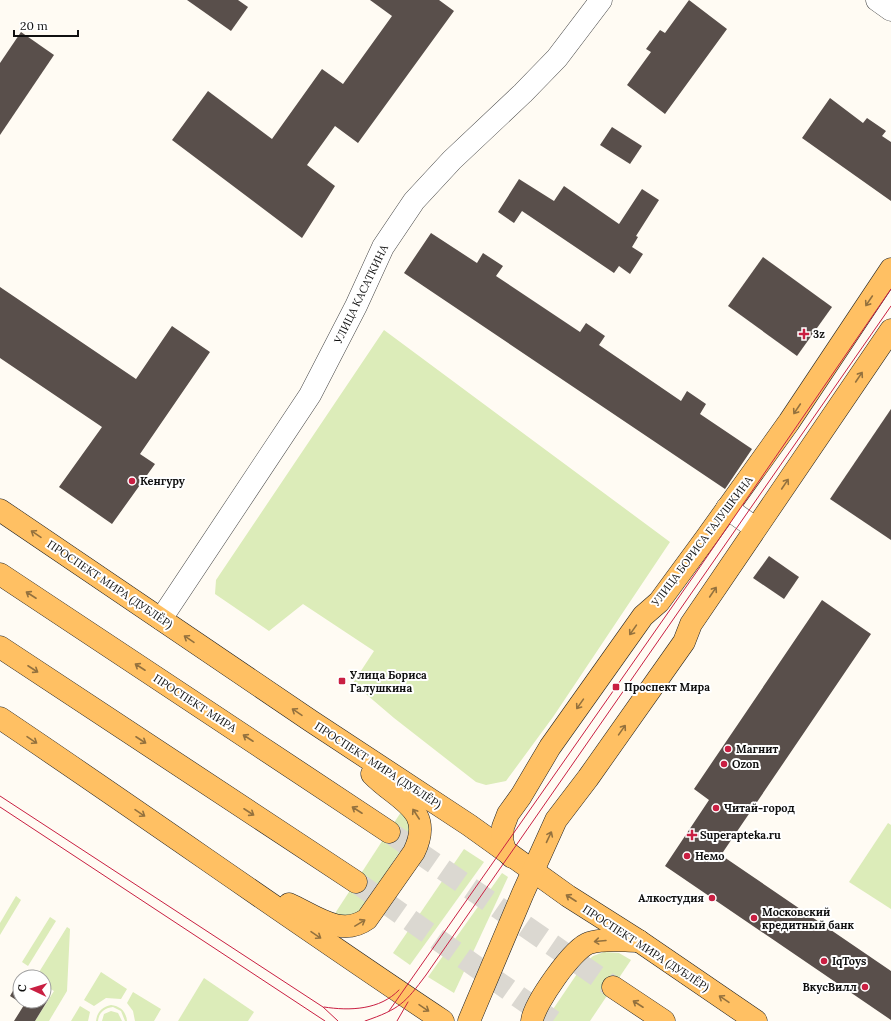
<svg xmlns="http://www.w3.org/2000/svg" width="891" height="1021" font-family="Lora,serif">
  <rect width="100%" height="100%" fill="#fffbf3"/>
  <g fill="#dcecb9">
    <path d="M384 330 670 542 553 717 506 781 486 785 476 782 394 718 353 683 374 651 303 604 269 631 215 594 216 580Z"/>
    <path d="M403 809 409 814 410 836 360 912 355 917 334 915Z"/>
    <path d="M888 823 891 825V909L849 882Z"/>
    <path d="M464 849 484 862 410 965 393 953Z"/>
    <path d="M502 873 508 877 454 993 428 977Z"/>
    <path d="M16 896 21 900 0 935V923Z"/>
    <path d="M50 917 56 921 28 966 22 962Z"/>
    <path d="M67 927 70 929 67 991 49 1021H35L54 991 44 985V977H36Z"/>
    <path d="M604 952 619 953 631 960 590 1021H545L583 965 593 956Z"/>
    <path d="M101 972 127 989 121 999 106 998 94 1006 84 1000Z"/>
    <path d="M204 978 254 1012 248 1021H178Z"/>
    <path d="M133 992 161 1009 154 1021H135L133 1011 127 1003Z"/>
    <path d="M111 1005C120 1006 126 1011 127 1021H125L121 1011 113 1007C105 1008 99 1012 98 1021H96C97 1012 102 1007 111 1005Z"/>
    <path d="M80 1006 90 1012 88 1021H71Z"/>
    <path d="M111 1011 118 1013 122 1021H102L104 1014Z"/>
  </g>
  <g fill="#594f4b">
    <path d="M187 0H238L248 7 231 31Z"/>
    <path d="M370 0H439L454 11 358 143 335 126 307 165 335 186 302 238 172 140 208 91 272 139 322 69 343 84 392 16Z"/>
    <path d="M689 0 727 29 665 114 627 85 651 52 646 49 660 30 665 33Z"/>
    <path d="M21 32 54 55 0 135V63Z"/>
    <path d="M830 98 863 123 867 118 886 131 882 136 891 142V201L802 138Z"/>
    <path d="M612 127 642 146 630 164 600 145Z"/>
    <path d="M519 179 554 201 564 186 619 224 642 189 659 200 636 236 638 237 632 247 643 254 630 274 619 266 614 273 522 211 514 223 498 212Z"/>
    <path d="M431 233 477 263 483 253 503 266 496 276 580 332 586 323 605 336 599 345 681 401 687 391 706 404 700 414 752 449 725 489 404 273Z"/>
    <path d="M763 257 832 307 797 356 728 306Z"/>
    <path d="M0 287 136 379 172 326 210 352 140 454 155 464 112 524 59 487 102 427 0 358Z"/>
    <path d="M891 409V540L830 499Z"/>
    <path d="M769 556 799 577 784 599 753 578Z"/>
    <path d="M822 600 871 634 721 855 891 971V1020L665 866 709 800 694 789Z"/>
    <path d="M18 982 20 983V1001H44V998L48 1000 35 1021H14L24 1005 10 996Z"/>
  </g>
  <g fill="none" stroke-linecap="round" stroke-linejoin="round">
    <g stroke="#dbd8d1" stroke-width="22" stroke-dasharray="22 11" stroke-linecap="butt">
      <path d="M389 832 613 987"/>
      <path d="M356 882 553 1021"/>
    </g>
    <defs>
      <g id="minor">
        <path d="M877 0 891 10"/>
        <path d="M727 508 755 528"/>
        <path d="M161 619 310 395 356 306 383 247 414 201 452 160 523 93 557 58 601 0"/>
      </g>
      <g id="major">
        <path d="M0 510 311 721 469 825 568 896 639 941 756 1021"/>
        <path d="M0 574 389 832"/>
        <path d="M0 647 356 882"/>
        <path d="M0 718C149 818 294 922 443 1021"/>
        <path d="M512 857 505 850 502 840 503 827 508 814 521 796 550 747 643 616 659 602 706 538 789 422 891 269"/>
        <path d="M289 904C314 915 341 938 367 919L414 852C435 809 398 801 372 774"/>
        <path d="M613 987 664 1021"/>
        <path d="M469 1021 523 893 556 820 588 778 684 642 691 624 891 330"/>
        <path d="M532 1021C534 1004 573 948 589 943 605 938 623 941 639 941"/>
      </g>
    </defs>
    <use href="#minor" stroke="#434343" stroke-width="23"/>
    <use href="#major" stroke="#212121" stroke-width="23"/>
    <use href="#minor" stroke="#fff" stroke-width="22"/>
    <use href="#major" stroke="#ffc063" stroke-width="22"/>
    <g stroke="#c91f42" stroke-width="1">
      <path d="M0 796 323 1007 338 1021"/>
      <path d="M0 807 325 1021"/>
      <path d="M324 1007C350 1011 380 1010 399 990"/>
      <path d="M389 1011 693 577 891 289"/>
      <path d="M365 1021C400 1009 405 1003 426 975L891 306"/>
      <path d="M397 1021 408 1002"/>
    </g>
  </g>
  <defs><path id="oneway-shaft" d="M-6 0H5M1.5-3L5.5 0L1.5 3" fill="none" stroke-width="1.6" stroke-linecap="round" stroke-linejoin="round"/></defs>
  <g stroke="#93713e">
    <use href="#oneway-shaft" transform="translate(869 301) rotate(124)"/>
    <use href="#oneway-shaft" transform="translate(859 377) rotate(-56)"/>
    <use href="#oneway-shaft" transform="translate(797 409) rotate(124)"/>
    <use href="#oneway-shaft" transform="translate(785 484) rotate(-56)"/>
    <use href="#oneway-shaft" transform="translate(36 534) rotate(-146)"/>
    <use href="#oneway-shaft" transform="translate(713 592) rotate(-56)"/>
    <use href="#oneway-shaft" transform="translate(31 595) rotate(-147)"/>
    <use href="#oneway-shaft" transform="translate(633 630) rotate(125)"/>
    <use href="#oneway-shaft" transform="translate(189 639) rotate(-146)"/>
    <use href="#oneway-shaft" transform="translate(140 667) rotate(-147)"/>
    <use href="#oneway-shaft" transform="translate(33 669) rotate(33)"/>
    <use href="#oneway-shaft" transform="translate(580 704) rotate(125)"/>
    <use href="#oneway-shaft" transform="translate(297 712) rotate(-146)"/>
    <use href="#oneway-shaft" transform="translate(622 730) rotate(-55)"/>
    <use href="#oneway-shaft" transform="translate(248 738) rotate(-147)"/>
    <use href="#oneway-shaft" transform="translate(32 740) rotate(34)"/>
    <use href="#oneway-shaft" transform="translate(141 740) rotate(33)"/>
    <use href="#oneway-shaft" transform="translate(357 810) rotate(-147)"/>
    <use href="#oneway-shaft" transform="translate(249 812) rotate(33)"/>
    <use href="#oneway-shaft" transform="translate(140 813) rotate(34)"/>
    <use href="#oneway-shaft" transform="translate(416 814) rotate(-123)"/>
    <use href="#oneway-shaft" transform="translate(549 837) rotate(-65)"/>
    <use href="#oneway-shaft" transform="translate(571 898) rotate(-147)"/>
    <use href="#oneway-shaft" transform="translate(360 923) rotate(-31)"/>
    <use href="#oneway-shaft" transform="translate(316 935) rotate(34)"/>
    <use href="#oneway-shaft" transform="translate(600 941) rotate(175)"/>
    <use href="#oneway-shaft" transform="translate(724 999) rotate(-146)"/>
    <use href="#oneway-shaft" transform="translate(638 1004) rotate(-147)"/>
    <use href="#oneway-shaft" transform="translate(424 1008) rotate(34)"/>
  </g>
  <g fill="#c91f42" stroke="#fff" stroke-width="1.5">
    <path d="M802 328h4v4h4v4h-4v4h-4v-4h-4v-4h4z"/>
    <circle cx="132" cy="481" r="4"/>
    <rect x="338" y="677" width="8" height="8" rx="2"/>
    <rect x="612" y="683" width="8" height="8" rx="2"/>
    <circle cx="728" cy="749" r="4"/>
    <circle cx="724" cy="764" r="4"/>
    <circle cx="716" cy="808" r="4"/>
    <path d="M690 829h4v4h4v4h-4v4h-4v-4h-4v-4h4z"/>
    <circle cx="687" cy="856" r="4"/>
    <circle cx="712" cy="898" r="4"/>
    <circle cx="754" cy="918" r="4"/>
    <circle cx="824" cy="961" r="4"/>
    <circle cx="865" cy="987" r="4"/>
  </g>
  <g text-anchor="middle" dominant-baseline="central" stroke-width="4" stroke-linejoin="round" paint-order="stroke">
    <g font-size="11" fill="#101010" stroke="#fff">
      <text transform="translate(361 294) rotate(-64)">УЛИЦА КАСАТКИНА</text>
      <text transform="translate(702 541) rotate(-53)">УЛИЦА БОРИСА ГАЛУШКИНА</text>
      <text transform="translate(110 584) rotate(34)">ПРОСПЕКТ МИРА (ДУБЛЁР)</text>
      <text transform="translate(195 703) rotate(33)">ПРОСПЕКТ МИРА</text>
      <text transform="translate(378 765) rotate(33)">ПРОСПЕКТ МИРА (ДУБЛЁР)</text>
      <text transform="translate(646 948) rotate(33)">ПРОСПЕКТ МИРА (ДУБЛЁР)</text>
    </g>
    <g font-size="11" font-weight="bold" fill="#101010" stroke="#fff" text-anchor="start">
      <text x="813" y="334">3z</text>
      <text x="140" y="481">Кенгуру</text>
      <text x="350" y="675">Улица Бориса<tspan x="350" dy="13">Галушкина</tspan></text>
      <text x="624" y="687">Проспект Мира</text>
      <text x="736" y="749">Магнит</text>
      <text x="732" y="764">Ozon</text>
      <text x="724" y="808">Читай-город</text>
      <text x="700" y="835">Superapteka.ru</text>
      <text x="695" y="856">Немо</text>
      <text x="704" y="898" text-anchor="end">Алкостудия</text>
      <text x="762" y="912">Московский<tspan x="762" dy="13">кредитный банк</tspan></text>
      <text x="832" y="961">IqToys</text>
      <text x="857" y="987" text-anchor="end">ВкусВилл</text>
    </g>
  </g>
  <g transform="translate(32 989) rotate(274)"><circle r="19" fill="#ffffff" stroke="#9f9f9f"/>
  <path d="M0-3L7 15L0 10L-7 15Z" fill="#c91f42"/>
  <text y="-6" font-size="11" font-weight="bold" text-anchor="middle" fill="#101010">С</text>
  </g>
  <path d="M14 30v6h64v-6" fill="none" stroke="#101010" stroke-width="2"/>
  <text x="20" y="30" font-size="12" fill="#101010" stroke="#ffffff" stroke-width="3" paint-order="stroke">20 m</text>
</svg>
